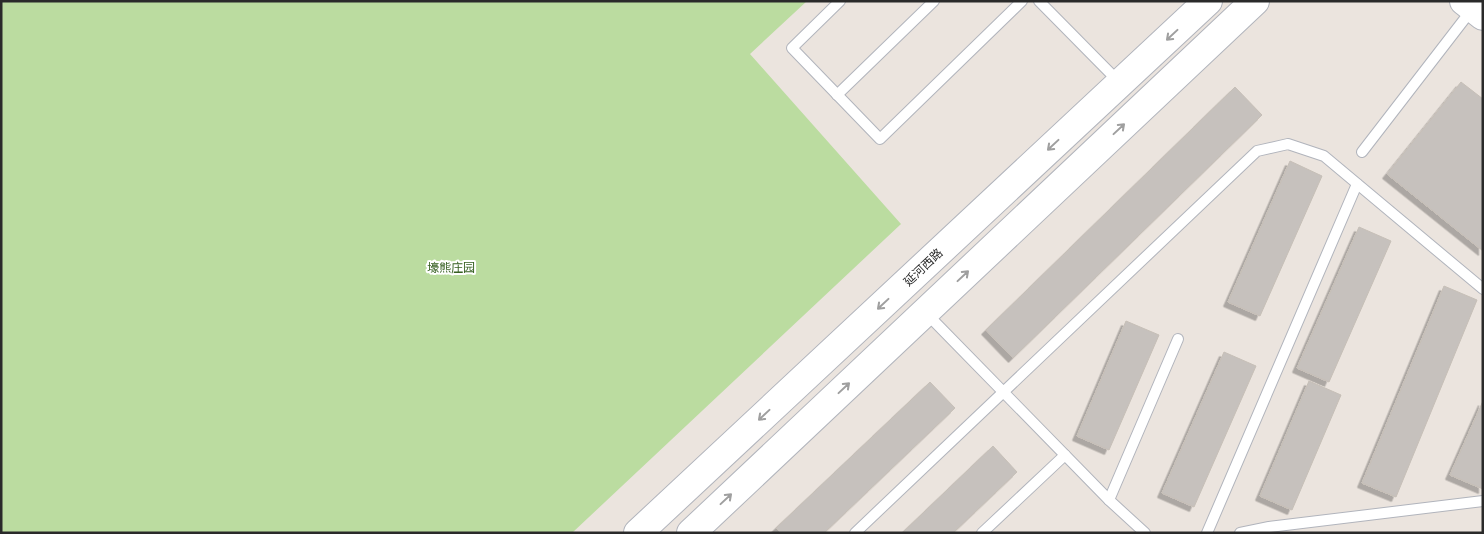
<svg xmlns="http://www.w3.org/2000/svg" width="1484" height="534" font-family="'Noto Sans','Noto Sans SC',sans-serif">
  <defs>
    <filter id="shadow"><feDropShadow dx="-4.5" dy="4.5" stdDeviation="0" flood-color="#0004"/></filter>
  </defs>
  <rect width="100%" height="100%" fill="#ebe4de"/>
  <path fill="#bbdca0" d="M1 1H807L750 54 901 224 572 533H1Z"/>
  <g fill="#c6c1bd" stroke="#c6bfb7" filter="url(#shadow)">
    <path d="M1461 82 1483 99V251L1387 174Z"/>
    <path d="M1235 87 1262 115 1013 358 986 330Z"/>
    <path d="M1290 161 1322 176 1260 316 1228 302Z"/>
    <path d="M1359 227 1391 241 1329 382 1297 368Z"/>
    <path d="M1444 286 1477 300 1396 497 1362 483Z"/>
    <path d="M1126 321 1159 335 1109 450 1077 436Z"/>
    <path d="M1224 352 1256 366 1194 507 1162 493Z"/>
    <path d="M1309 381 1341 395 1292 510 1260 496Z"/>
    <path d="M930 382 955 408 824 533H781L776 528Z"/>
    <path d="M1483 401V489L1450 475Z"/>
    <path d="M993 446 1017 472 953 533H902Z"/>
  </g>
  <g fill="none" stroke-linecap="round" stroke-linejoin="round">
    <defs>
      <g id="lane">
        <path d="M840 1 792 48 880 139 1022 1"/>
        <path d="M1039 1 1119 82"/>
        <path d="M837 95 934 1"/>
        <path d="M1362 152 1473 8"/>
        <path d="M926 313 1109 500 1145 533"/>
        <path d="M1109 500 1178 339"/>
        <path d="M855 533 1257 151 1288 144 1324 156 1483 289"/>
        <path d="M982 533 1065 455"/>
        <path d="M1207 533 1357 184"/>
        <path d="M1240 533 1269 527 1483 501"/>
      </g>
      <g id="secondary">
        <path d="M1464 1 1483 16"/>
        <path d="M638 533 1208 1"/>
        <path d="M691 533 1255 1"/>
      </g>
    </defs>
    <use href="#lane" stroke="#b1b4bc" stroke-width="12"/>
    <use href="#secondary" stroke="#b1b4bc" stroke-width="30"/>
    <use href="#lane" stroke="#fff" stroke-width="10"/>
    <use href="#secondary" stroke="#fff" stroke-width="28"/>
  </g>
  <defs><path id="oneway-shaft" d="M-6 0H5M1.5-3L5.5 0L1.5 3" fill="none" stroke-width="1.6" stroke-linecap="round" stroke-linejoin="round" transform="scale(1.25)"/></defs>
  <g stroke="#9f9f9f">
    <use href="#oneway-shaft" transform="translate(1172 35) rotate(137)"/>
    <use href="#oneway-shaft" transform="translate(1119 129) rotate(-43)"/>
    <use href="#oneway-shaft" transform="translate(1053 145) rotate(137)"/>
    <use href="#oneway-shaft" transform="translate(963 276) rotate(-43)"/>
    <use href="#oneway-shaft" transform="translate(883 304) rotate(137)"/>
    <use href="#oneway-shaft" transform="translate(844 388) rotate(-43)"/>
    <use href="#oneway-shaft" transform="translate(764 415) rotate(137)"/>
    <use href="#oneway-shaft" transform="translate(726 499) rotate(-43)"/>
  </g>
  <g text-anchor="middle" dominant-baseline="central" stroke-width="4" stroke-linejoin="round" paint-order="stroke">
    <g font-size="12" fill="#366021" stroke="#fff">
      <text x="451" y="267">壕熊庄园</text>
    </g>
    <g font-size="12" fill="#2a2a2a" stroke="#fff">
      <text transform="translate(923 267) rotate(-43)">延河西路</text>
    </g>
  </g>
  <rect width="1484" height="534" fill="none" stroke="#2a2a2a" stroke-width="5"/>
</svg>
